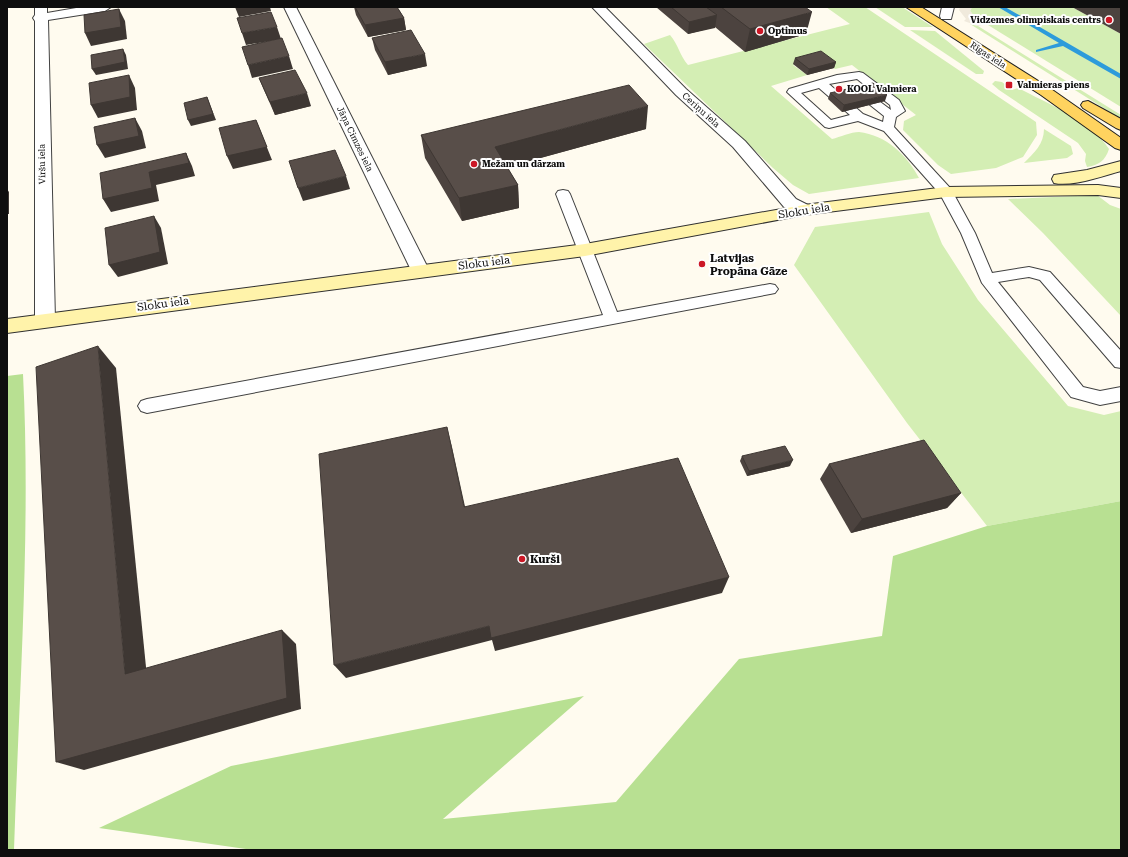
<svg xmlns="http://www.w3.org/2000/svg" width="1128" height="857" font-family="'Roboto Serif',serif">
  <rect width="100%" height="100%" fill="#fffbef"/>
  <g fill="#d4eeb4">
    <path d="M826 7H865L1036 122 1037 135 1023 157 996 168 951 174 938 165 903 130 904 121 916 115 852 65 835 69 819 57 793 65 807 75 771 86 832 139C840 137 851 132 859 132 886 135 907 155 919 178L809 194 793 185 773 168 644 44 670 35C678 44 680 56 688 65L850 24Z"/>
    <path d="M875 7H902L933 27H905Z"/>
    <path d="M972 7H1072L1121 34V107L975 17 970 11Z"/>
    <path d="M970 24 978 26 1121 115V119Z"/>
    <path d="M910 30 935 31 984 71 983 74H976Z"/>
    <path d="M995 81 1002 82 1012 90 1018 88C1047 103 1092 122 1109 149 1105 161 1099 165 1087 167L1085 161 1086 154 1078 143 999 90 992 84Z"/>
    <path d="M1044 129 1071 146 1073 154 1067 158 1024 163C1034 153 1044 144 1044 129Z"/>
    <path d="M1097 195 1110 205 1121 209V316L1043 233 1008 199Z"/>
    <path d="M929 212 942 244 978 300 1068 406 1104 415 1121 411V501L987 526 907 423 794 265 815 227Z"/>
  </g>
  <g fill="#b8e092">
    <path d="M23 374C31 532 19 692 14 850H7V376Z"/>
    <path d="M1121 501V850H253L99 828 231 766 584 696 443 819 616 802 739 659 882 636 893 556 987 526Z"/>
  </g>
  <path fill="#f0eadc" d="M960 7H972L970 11 975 17 986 24 978 26 964 21 966 19 959 10Z"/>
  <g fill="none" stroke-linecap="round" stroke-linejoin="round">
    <path fill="#2d9bdb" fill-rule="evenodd" d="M998 7H1005L1121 74V79L1063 46 1036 52V50L1059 43Z"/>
    <defs>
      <g id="lane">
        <path d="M859 72 863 73 899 100 905 111 896 117 894 127 951 189 975 233 992 273 1029 267 1050 272 1121 351V368L1115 367 1040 280 1029 277 998 282 1083 387 1100 391 1121 387V401L1100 405 1071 397 982 283 961 233 940 194 884 131 858 121 829 128 825 127 787 92 789 89 837 75ZM857 79 890 105 891 110 860 87H852L850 89 884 116 883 122 863 114 829 84ZM819 88 850 115 831 120 801 93Z"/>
        <path d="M563 190 568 191 570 194 617 312 770 284 775 285 778 289 775 293 770 294 147 413 141 411 138 406 141 401 147 399 603 315 556 194 558 191Z"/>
      </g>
      <g id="street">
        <path d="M35 7H47V13L82 7H111L105 11 48 20 55 320 52 325 45 327 38 325 35 320V21L33 18 35 15Z"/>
        <path d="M284 7H296L429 270 427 274 420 276 413 274 411 270Z"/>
        <path d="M592 7H605L686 89 745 141 796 199 810 206 813 210 810 214 804 215 798 214 784 207 733 147 676 95Z"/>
        <path d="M942 7H954L951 19H941L940 16Z"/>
      </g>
      <g id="secondary">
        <path d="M1121 161V171C1103 176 1072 187 1054 183L1052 179 1054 175 1087 170Z"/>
        <path d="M1098 185 1121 188V198L1098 195 946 197 804 215 585 256 7 333V319L585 244 804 205 946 187Z"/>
      </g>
      <g id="primary">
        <path d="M906 7H921L1051 89 1121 138V150L1115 148 1041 95Z"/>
        <path d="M1088 101 1121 119V130L1116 128 1083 108 1081 105 1083 102Z"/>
      </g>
    </defs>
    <use href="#lane" stroke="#414141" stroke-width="2"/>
    <use href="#street" stroke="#414141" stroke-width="2"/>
    <use href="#secondary" stroke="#303030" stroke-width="2"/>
    <use href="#primary" stroke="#1f1f1f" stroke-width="2"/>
    <use href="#lane" fill="#fff" fill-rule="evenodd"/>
    <use href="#street" fill="#fff" fill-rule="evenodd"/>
    <use href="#secondary" fill="#fff3aa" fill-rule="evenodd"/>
    <use href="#primary" fill="#ffd35f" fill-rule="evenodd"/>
  </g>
  <g fill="#4c433f">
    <path d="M354 7H397L404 18 406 30 368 37 356 15Z"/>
    <path d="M656 7H805L806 34 745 52 715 27 688 34Z"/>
    <path d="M1072 7H1121V34Z"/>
    <path d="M372 38 427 66 388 75 375 50Z"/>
    <path d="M795 58 836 62 834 68 807 75 793 64Z"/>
    <path d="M259 78 311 106 275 115 264 90Z"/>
    <path d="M830 93 885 101 842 112 828 99Z"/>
    <path d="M646 129 507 167 518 185 519 208 462 221 425 158 421 135Z"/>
    <path d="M742 456 790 466 747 476 740 461Z"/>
    <path d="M829 464 961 493 947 508 851 533 820 479Z"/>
  </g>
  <g fill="#3e3733">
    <path d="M235 7H270L271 11 239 17Z"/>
    <path d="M119 9 125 21 127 39 91 46 85 33Z"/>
    <path d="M812 12 806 34 745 52 750 29Z"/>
    <path d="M717 15 715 28 688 34 689 22Z"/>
    <path d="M404 18 406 30 368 37 365 25Z"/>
    <path d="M277 27 281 39 246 45 242 33Z"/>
    <path d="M123 49 126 55 128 69 96 75 92 69Z"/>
    <path d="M425 54 427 66 388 75 385 62Z"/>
    <path d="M289 56 293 69 252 78 248 65Z"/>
    <path d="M836 62 834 68 807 75 809 69Z"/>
    <path d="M129 75 135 88 137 110 98 118 91 105Z"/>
    <path d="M307 93 311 106 275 115 270 102Z"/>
    <path d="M887 95 885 101 842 112 844 105Z"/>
    <path d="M207 97 216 120 191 126 188 120Z"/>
    <path d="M648 106 646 129 497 170 495 147Z"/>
    <path d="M135 118 142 131 146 148 105 158 97 145Z"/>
    <path d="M256 120 272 160 233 169 227 156Z"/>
    <path d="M186 153 192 166 195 176 156 185 159 201 111 212 103 199 149 172Z"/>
    <path d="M346 176 350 189 303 201 298 188Z"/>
    <path d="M518 185 519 208 462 221 459 198Z"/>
    <path d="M7 189 9 192V214H7Z"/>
    <path d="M154 216 161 228 168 264 118 277 109 265Z"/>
    <path d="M98 346 116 368 148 687 125 674Z"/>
    <path d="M447 427 452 447 469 525 464 507Z"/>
    <path d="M793 460 790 466 747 476 749 471Z"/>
    <path d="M961 493 947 508 851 533 862 519Z"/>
    <path d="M729 577 722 593 495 651 492 640 346 678 334 665 489 626Z"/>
    <path d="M282 630 296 644 301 709 84 770 56 762Z"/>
  </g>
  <g fill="#584e49" stroke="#3e3733">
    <path d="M355 7H397L404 18 365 25Z"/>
    <path d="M671 7H706L717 15 689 22Z"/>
    <path d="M721 7H805L812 12 750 29Z"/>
    <path d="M119 9 121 27 85 33 84 15Z"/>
    <path d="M271 12 277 27 242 33 237 18Z"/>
    <path d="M411 30 425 54 385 62 372 38Z"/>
    <path d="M282 38 289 56 248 65 242 47Z"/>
    <path d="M123 49 125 62 92 69 91 55Z"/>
    <path d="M821 51 836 62 809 69 795 58Z"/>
    <path d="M295 70 307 93 270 102 259 78Z"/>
    <path d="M129 75 130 97 91 105 89 83Z"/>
    <path d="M873 83 887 95 844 105 830 93Z"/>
    <path d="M629 85 648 106 495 147 518 185 459 198 421 135Z"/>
    <path d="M207 97 213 114 188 120 184 103Z"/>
    <path d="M135 118 139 136 97 145 94 127Z"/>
    <path d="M256 120 267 147 227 156 219 128Z"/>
    <path d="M335 150 346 176 298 188 289 161Z"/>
    <path d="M186 153 189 163 149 172 152 188 103 199 100 173Z"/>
    <path d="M154 216 160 252 109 265 105 228Z"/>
    <path d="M98 346 125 674 282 630 287 698 56 762 36 367Z"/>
    <path d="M447 427 464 507 678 458 729 577 491 638 489 626 334 665 319 454Z"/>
    <path d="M924 440 961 493 862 519 829 464Z"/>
    <path d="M785 446 793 460 749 471 742 456Z"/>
  </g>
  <g fill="#cc1826" stroke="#fff" stroke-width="1.5">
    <circle cx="1109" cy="20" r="4"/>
    <circle cx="760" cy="31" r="4"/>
    <rect x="1005" y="81" width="8" height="8" rx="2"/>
    <circle cx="839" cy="89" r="4"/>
    <circle cx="474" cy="164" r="4"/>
    <circle cx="702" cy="264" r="4"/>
    <circle cx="522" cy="559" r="4"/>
  </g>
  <g text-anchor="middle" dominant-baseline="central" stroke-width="4" stroke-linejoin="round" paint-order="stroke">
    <g font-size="9" font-weight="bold" fill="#0e0e0e" stroke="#fff" text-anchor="start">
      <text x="1101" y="20" text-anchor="end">Vidzemes olimpiskais centrs</text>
      <text x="768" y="31">Optimus</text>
      <text x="1017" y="85">Valmieras piens</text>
      <text x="847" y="89">KOOL Valmiera</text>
      <text x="482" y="164">Mežam un dārzam</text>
    </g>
    <g font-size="9" fill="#0e0e0e" stroke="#fff">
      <text transform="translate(988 55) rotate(33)">Rīgas iela</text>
      <text transform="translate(701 110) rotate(42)">Ceriņu iela</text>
      <text transform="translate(355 139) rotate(64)">Jāņa Cimzes iela</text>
      <text transform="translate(42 164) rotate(-91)">Viršu iela</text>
    </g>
    <g font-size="11" fill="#0e0e0e" stroke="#fff">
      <text transform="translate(804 211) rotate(-9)">Sloku iela</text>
      <text transform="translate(484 263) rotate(-7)">Sloku iela</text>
      <text transform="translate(163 304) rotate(-8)">Sloku iela</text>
    </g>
    <g font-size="11" font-weight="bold" fill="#0e0e0e" stroke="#fff" text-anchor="start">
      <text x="710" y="258">Latvijas<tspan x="710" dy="13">Propāna Gāze</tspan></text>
      <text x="530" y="559">Kurši</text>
    </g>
  </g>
  <rect width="1128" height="857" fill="none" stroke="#0e0e0e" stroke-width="16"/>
</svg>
